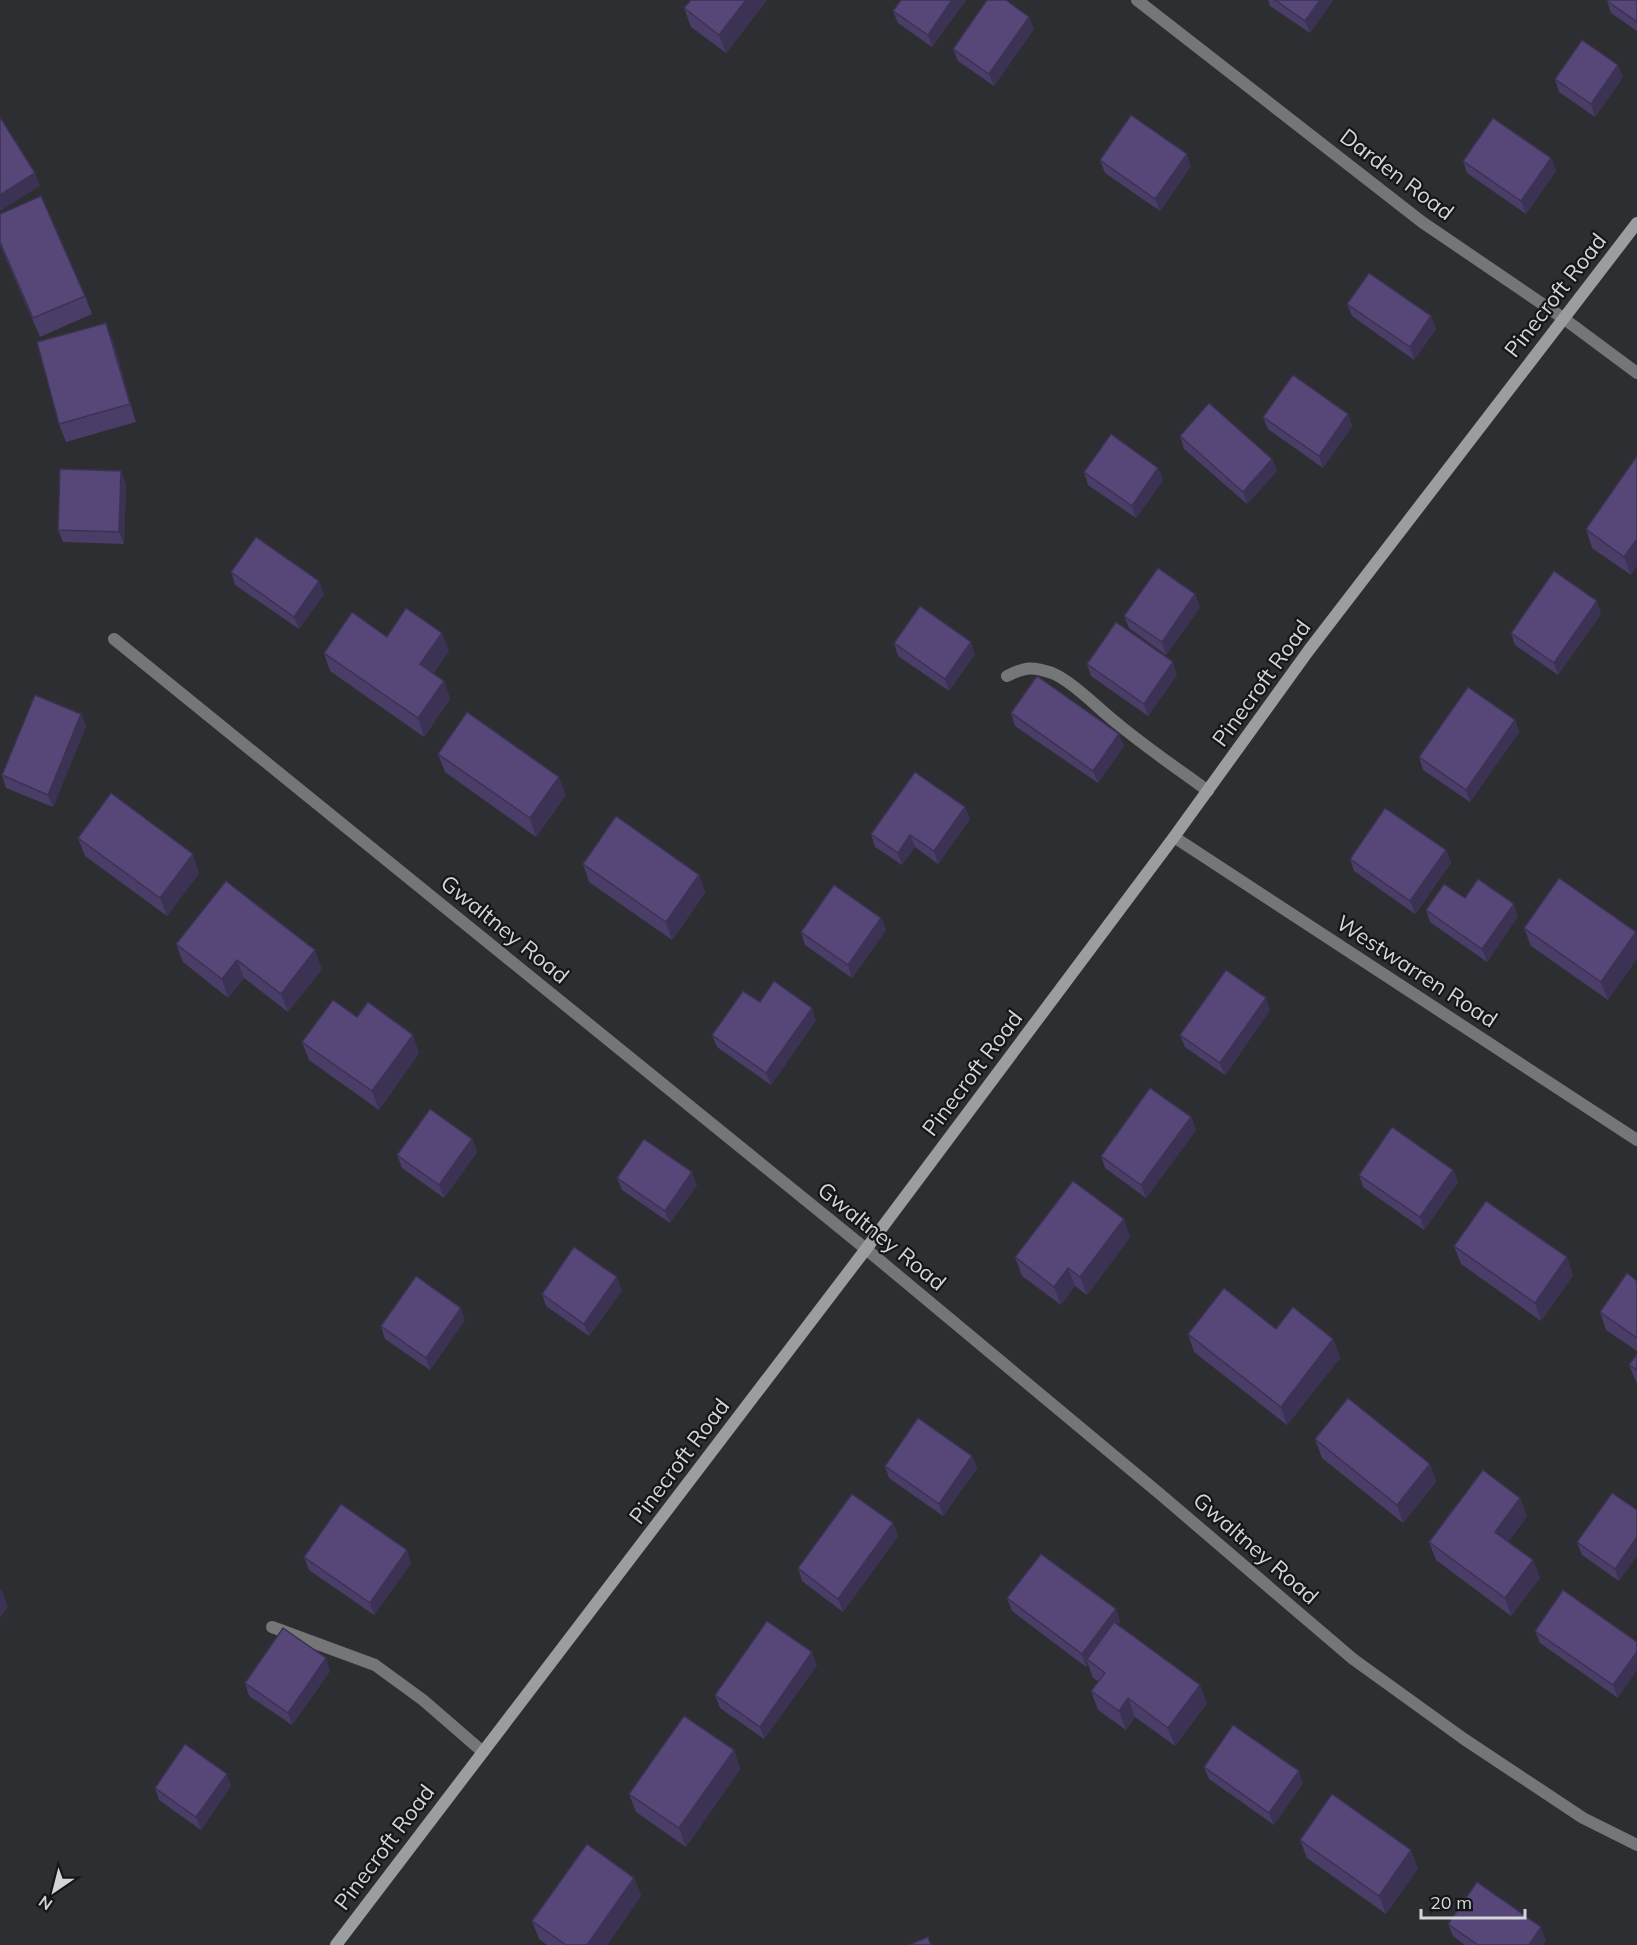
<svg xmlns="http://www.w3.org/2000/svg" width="1637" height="1945" font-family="Mulish,sans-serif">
  <rect width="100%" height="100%" fill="#2c2e31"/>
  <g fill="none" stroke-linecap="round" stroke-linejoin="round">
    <g stroke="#747677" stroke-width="12">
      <path d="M1007 676C1025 667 1032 666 1052 673 1072 681 1100 710 1118 724 1147 748 1178 769 1208 791"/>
      <path d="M272 1627 375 1665 423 1700 483 1752"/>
    </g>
    <g stroke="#747677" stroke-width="12">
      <path d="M1137 0 1422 222 1563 318 1637 373"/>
      <path d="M114 639 866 1249 1160 1494 1353 1659 1464 1739 1583 1818 1637 1845"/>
      <path d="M1174 837 1637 1140"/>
    </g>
    <path stroke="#9b9ea0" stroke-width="12" d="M336 1945 866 1249 1174 837 1309 650 1637 223"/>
  </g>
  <g fill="#4a3d67">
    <path d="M767 0 726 53 691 27 684 8Z"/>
    <path d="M966 0 932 47 898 23 893 11Z"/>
    <path d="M1268 0H1333L1310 33 1270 6Z"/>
    <path d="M1637 0V31L1611 13 1607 1Z"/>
    <path d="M1034 29 994 86 958 61 953 49Z"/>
    <path d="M1623 77 1595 117 1559 92 1555 79Z"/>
    <path d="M1551 158 1556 171 1526 214 1467 173 1463 161Z"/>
    <path d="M1100 160 1191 166 1160 211 1105 173Z"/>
    <path d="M0 214 85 296 92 314 40 337 0 245Z"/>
    <path d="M1347 304 1431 316 1436 329 1414 360 1352 316Z"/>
    <path d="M113 341 136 422 66 442 59 424Z"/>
    <path d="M1348 414 1352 426 1323 468 1268 429 1263 417Z"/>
    <path d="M1180 436 1272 459 1277 471 1247 504 1184 449Z"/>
    <path d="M1637 456 1631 575 1592 548 1586 529Z"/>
    <path d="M1158 468 1163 480 1136 518 1088 485 1084 472Z"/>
    <path d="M126 484 124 544 63 542 58 530Z"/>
    <path d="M231 572 324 594 299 629 235 585Z"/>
    <path d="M1195 594 1200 607 1166 655 1129 628 1124 616Z"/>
    <path d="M1601 614 1558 675 1515 645 1511 633Z"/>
    <path d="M387 637 449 651 433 674 444 681 450 699 424 737 330 671 324 653Z"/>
    <path d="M894 643 975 654 949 691 898 656Z"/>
    <path d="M1087 664 1177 675 1148 716 1091 676Z"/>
    <path d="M1011 713 1124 746 1098 783 1015 726Z"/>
    <path d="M81 714 86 726 53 807 6 788 2 775Z"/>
    <path d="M1515 720 1519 732 1470 802 1423 770 1419 757Z"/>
    <path d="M438 754 566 795 536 837 445 772Z"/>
    <path d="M965 807 970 819 938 864 915 847 902 865 875 847 871 834Z"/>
    <path d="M78 838 199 873 167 916 85 856Z"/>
    <path d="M1446 850 1451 863 1415 914 1354 871 1350 859Z"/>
    <path d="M583 864 699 875 705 893 672 940 589 882Z"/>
    <path d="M1426 910 1518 916 1487 962 1430 922Z"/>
    <path d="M881 918 886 930 852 978 805 945 801 932Z"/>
    <path d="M1524 928 1636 932 1608 1000 1531 946Z"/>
    <path d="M176 944 322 969 288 1012 244 978 228 998 183 962Z"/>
    <path d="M760 1002 816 1020 771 1085 717 1047 712 1035Z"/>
    <path d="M1270 1010 1225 1075 1185 1047 1180 1035Z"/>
    <path d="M302 1042 419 1053 379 1110 309 1060Z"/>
    <path d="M1191 1117 1196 1130 1146 1198 1105 1168 1101 1156Z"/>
    <path d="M472 1139 477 1152 444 1198 402 1168 397 1155Z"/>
    <path d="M1453 1170 1458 1182 1424 1230 1363 1187 1359 1175Z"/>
    <path d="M617 1178 697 1185 670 1223 622 1190Z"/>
    <path d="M1130 1237 1087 1295 1075 1286 1061 1305 1022 1276 1015 1257Z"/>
    <path d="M1454 1246 1567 1257 1573 1275 1541 1321 1461 1264Z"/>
    <path d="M1637 1281V1351L1606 1330 1600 1312Z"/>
    <path d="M622 1290 589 1336 546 1306 542 1294Z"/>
    <path d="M465 1320 430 1370 385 1339 381 1326Z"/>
    <path d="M1276 1329 1333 1339 1340 1358 1287 1425 1194 1352 1188 1334Z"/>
    <path d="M1637 1354V1384L1629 1365Z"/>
    <path d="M1315 1439 1430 1464 1436 1482 1403 1523 1322 1458Z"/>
    <path d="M972 1456 977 1468 943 1516 889 1478 885 1466Z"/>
    <path d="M1612 1493 1619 1581 1582 1555 1577 1542Z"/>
    <path d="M1520 1498 1527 1516 1508 1542 1533 1560 1540 1578 1511 1616 1436 1560 1429 1542Z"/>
    <path d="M893 1523 898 1536 843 1612 802 1581 798 1568Z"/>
    <path d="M407 1550 411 1563 374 1615 309 1570 304 1557Z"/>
    <path d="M1007 1598 1116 1609 1120 1622 1118 1625 1207 1703 1175 1746 1135 1717 1126 1730 1098 1710 1091 1691 1099 1682 1093 1678 1088 1664 1086 1667 1012 1611Z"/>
    <path d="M1535 1631 1637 1642 1618 1698 1540 1643Z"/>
    <path d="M817 1665 764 1739 720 1708 715 1695Z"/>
    <path d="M330 1671 292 1725 249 1696 245 1683Z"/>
    <path d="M734 1750 740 1769 686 1847 636 1812 629 1794Z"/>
    <path d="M1204 1767 1303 1783 1274 1825 1209 1779Z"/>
    <path d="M231 1786 201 1830 159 1800 155 1788Z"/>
    <path d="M1300 1840 1418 1868 1386 1914 1307 1858Z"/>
    <path d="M634 1878 641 1896 607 1945H547L539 1939 532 1921Z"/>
    <path d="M1448 1924 1546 1940 1542 1945H1465L1453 1936Z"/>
  </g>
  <g fill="#3c3254">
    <path d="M746 0H767L726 53 719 35Z"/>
    <path d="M952 0H966L932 47 928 35Z"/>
    <path d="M1320 0H1333L1310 33 1305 21Z"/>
    <path d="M1029 17 1034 29 994 86 989 74Z"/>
    <path d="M1618 65 1623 77 1595 117 1591 104Z"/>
    <path d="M1187 154 1191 166 1160 211 1155 199Z"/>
    <path d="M1551 158 1556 171 1526 214 1521 201Z"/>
    <path d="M35 173 40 186 0 211V195Z"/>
    <path d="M1431 316 1436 329 1414 360 1410 347Z"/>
    <path d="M106 323 113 341 136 422 130 404Z"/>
    <path d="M1348 414 1352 426 1323 468 1319 456Z"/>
    <path d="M1272 459 1277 471 1247 504 1243 492Z"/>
    <path d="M1158 468 1163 480 1136 518 1132 506Z"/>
    <path d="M121 471 126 484 124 544 119 532Z"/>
    <path d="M1637 539V566L1631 575 1624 557Z"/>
    <path d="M319 581 324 594 299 629 294 617Z"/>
    <path d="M1195 594 1200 607 1166 655 1162 642Z"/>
    <path d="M1597 601 1601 614 1558 675 1554 663Z"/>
    <path d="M442 633 449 651 427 683 420 664Z"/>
    <path d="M971 642 975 654 949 691 945 679Z"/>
    <path d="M1173 662 1177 675 1148 716 1144 704Z"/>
    <path d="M444 681 450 699 424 737 418 718Z"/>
    <path d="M81 714 86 726 53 807 48 795Z"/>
    <path d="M1515 720 1519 732 1470 802 1466 790Z"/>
    <path d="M1119 734 1124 746 1098 783 1093 771Z"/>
    <path d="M559 777 566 795 536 837 530 818Z"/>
    <path d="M965 807 970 819 938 864 934 851Z"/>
    <path d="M910 835 915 847 902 865 898 853Z"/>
    <path d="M1446 850 1451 863 1415 914 1410 901Z"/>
    <path d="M193 854 199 873 167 916 160 898Z"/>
    <path d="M699 875 705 893 672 940 666 922Z"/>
    <path d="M1514 904 1518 916 1487 962 1482 949Z"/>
    <path d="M881 918 886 930 852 978 848 965Z"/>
    <path d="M1636 932 1637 935V959L1608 1000 1601 982Z"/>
    <path d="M315 950 322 969 288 1012 281 994Z"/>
    <path d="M237 960 244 978 228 998 222 979Z"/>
    <path d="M1266 998 1270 1010 1225 1075 1220 1063Z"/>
    <path d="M812 1008 816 1020 771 1085 766 1073Z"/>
    <path d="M413 1035 419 1053 379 1110 372 1091Z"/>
    <path d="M1191 1117 1196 1130 1146 1198 1141 1185Z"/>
    <path d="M472 1139 477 1152 444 1198 439 1185Z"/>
    <path d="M1453 1170 1458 1182 1424 1230 1420 1217Z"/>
    <path d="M692 1172 697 1185 670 1223 665 1211Z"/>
    <path d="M1124 1219 1130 1237 1087 1295 1080 1277Z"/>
    <path d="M1567 1257 1573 1275 1541 1321 1535 1303Z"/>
    <path d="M1068 1268 1075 1286 1061 1305 1054 1287Z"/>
    <path d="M617 1277 622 1290 589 1336 584 1324Z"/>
    <path d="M461 1308 465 1320 430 1370 426 1358Z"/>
    <path d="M1333 1339 1340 1358 1287 1425 1281 1407Z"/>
    <path d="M972 1456 977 1468 943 1516 939 1504Z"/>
    <path d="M1430 1464 1436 1482 1403 1523 1397 1505Z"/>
    <path d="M1520 1498 1527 1516 1502 1550 1495 1532Z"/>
    <path d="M893 1523 898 1536 843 1612 838 1599Z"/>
    <path d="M1637 1537V1556L1619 1581 1615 1569Z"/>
    <path d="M407 1550 411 1563 374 1615 370 1603Z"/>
    <path d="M1533 1560 1540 1578 1511 1616 1505 1598Z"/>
    <path d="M1 1588 8 1607 0 1618V1590Z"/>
    <path d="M1116 1609 1120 1622 1090 1662 1087 1659 1088 1664 1086 1667 1082 1654Z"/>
    <path d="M812 1652 817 1665 764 1739 760 1727Z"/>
    <path d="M1637 1652V1670L1618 1698 1613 1685Z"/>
    <path d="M326 1658 330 1671 292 1725 288 1713Z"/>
    <path d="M1200 1685 1207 1703 1175 1746 1168 1728Z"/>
    <path d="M1128 1698 1135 1717 1126 1730 1119 1711Z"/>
    <path d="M734 1750 740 1769 686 1847 679 1828Z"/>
    <path d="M1299 1771 1303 1783 1274 1825 1269 1813Z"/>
    <path d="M227 1774 231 1786 201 1830 196 1817Z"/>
    <path d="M1411 1850 1418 1868 1386 1914 1379 1896Z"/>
    <path d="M634 1878 641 1896 607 1945H587Z"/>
    <path d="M1541 1927 1546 1940 1542 1945H1529Z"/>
  </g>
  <g fill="#564778" stroke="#3c3254" stroke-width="1.5">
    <path d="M691 0H746L719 35 684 8Z"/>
    <path d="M901 0H952L928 35 893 11Z"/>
    <path d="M987 0H1006L1029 17 989 74 953 49Z"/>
    <path d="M1275 0H1320L1305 21Z"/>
    <path d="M1607 0H1637V22L1607 1Z"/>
    <path d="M1582 40 1618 65 1591 104 1555 79Z"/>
    <path d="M1131 115 1187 154 1155 199 1100 160Z"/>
    <path d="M0 117 35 173 0 195Z"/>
    <path d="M1493 118 1551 158 1521 201 1463 161Z"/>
    <path d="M41 196 85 296 33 318 0 242V214Z"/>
    <path d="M1369 273 1431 316 1410 347 1347 304Z"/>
    <path d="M106 323 130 404 59 424 37 342Z"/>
    <path d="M1293 375 1348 414 1319 456 1263 417Z"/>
    <path d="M1209 403 1272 459 1243 492 1180 436Z"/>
    <path d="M1111 434 1158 468 1132 506 1084 472Z"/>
    <path d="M1637 456V539L1624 557 1586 529Z"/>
    <path d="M60 469 121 471 119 532 58 530Z"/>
    <path d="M256 537 319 581 294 617 231 572Z"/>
    <path d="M1158 568 1195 594 1162 642 1124 616Z"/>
    <path d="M1554 571 1597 601 1554 663 1511 633Z"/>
    <path d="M920 606 971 642 945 679 894 643Z"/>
    <path d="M406 608 442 633 420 664 444 681 418 718 324 653 352 612 387 637Z"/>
    <path d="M1116 622 1173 662 1144 704 1087 664Z"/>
    <path d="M1037 676 1119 734 1093 771 1011 713Z"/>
    <path d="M1468 687 1515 720 1466 790 1419 757Z"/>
    <path d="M35 695 81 714 48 795 2 775Z"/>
    <path d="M467 712 559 777 530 818 438 754Z"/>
    <path d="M915 772 965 807 934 851 910 835 898 853 871 834Z"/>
    <path d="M111 793 193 854 160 898 78 838Z"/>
    <path d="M1385 808 1446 850 1410 901 1350 859Z"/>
    <path d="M616 816 699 875 666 922 583 864Z"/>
    <path d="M1559 878 1636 932 1601 982 1524 928Z"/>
    <path d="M1478 879 1514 904 1482 949 1426 910 1444 884 1465 898Z"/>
    <path d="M226 881 315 950 281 994 237 960 222 979 176 944Z"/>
    <path d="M834 885 881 918 848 965 801 932Z"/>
    <path d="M1226 970 1266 998 1220 1063 1180 1035Z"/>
    <path d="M774 981 812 1008 766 1073 712 1035 743 991 760 1002Z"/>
    <path d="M333 1000 357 1017 368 1002 413 1035 372 1091 302 1042Z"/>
    <path d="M1150 1088 1191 1117 1141 1185 1101 1156Z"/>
    <path d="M430 1109 472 1139 439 1185 397 1155Z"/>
    <path d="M1392 1127 1453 1170 1420 1217 1359 1175Z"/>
    <path d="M644 1139 692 1172 665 1211 617 1178Z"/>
    <path d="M1073 1181 1124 1219 1080 1277 1068 1268 1054 1287 1015 1257Z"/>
    <path d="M1486 1201 1567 1257 1535 1303 1454 1246Z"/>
    <path d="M574 1247 617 1277 584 1324 542 1294Z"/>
    <path d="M1627 1273 1637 1281V1338L1600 1312Z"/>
    <path d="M416 1276 461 1308 426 1358 381 1326Z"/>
    <path d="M1224 1288 1276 1329 1293 1307 1333 1339 1281 1407 1188 1334Z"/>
    <path d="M1637 1354V1370L1629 1365Z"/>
    <path d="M1348 1398 1430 1464 1397 1505 1315 1439Z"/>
    <path d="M918 1418 972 1456 939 1504 885 1466Z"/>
    <path d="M1483 1470 1520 1498 1495 1532 1533 1560 1505 1598 1429 1542Z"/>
    <path d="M1612 1493 1637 1510V1537L1615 1569 1577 1542Z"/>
    <path d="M852 1494 893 1523 838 1599 798 1568Z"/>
    <path d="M341 1504 407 1550 370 1603 304 1557Z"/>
    <path d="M1041 1554 1116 1609 1082 1654 1007 1598Z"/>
    <path d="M1563 1590 1637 1642V1652L1613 1685 1535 1631Z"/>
    <path d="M767 1621 812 1652 760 1727 715 1695Z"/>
    <path d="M1114 1622 1200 1685 1168 1728 1128 1698 1119 1711 1091 1691 1105 1673 1087 1659Z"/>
    <path d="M283 1628 326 1658 288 1713 245 1683Z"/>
    <path d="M684 1716 734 1750 679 1828 629 1794Z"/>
    <path d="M1233 1725 1299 1771 1269 1813 1204 1767Z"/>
    <path d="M185 1744 227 1774 196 1817 155 1788Z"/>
    <path d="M1332 1794 1411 1850 1379 1896 1300 1840Z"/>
    <path d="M587 1844 634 1878 587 1945H566L532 1921Z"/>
    <path d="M1477 1882 1541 1927 1529 1945H1478L1448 1924Z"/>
    <path d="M928 1937 931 1945H909Z"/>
  </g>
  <g text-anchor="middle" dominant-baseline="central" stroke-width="4.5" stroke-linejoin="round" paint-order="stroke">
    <g font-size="22" fill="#d4d5d7" stroke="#151617">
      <text transform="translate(1397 174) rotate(37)">Darden Road</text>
      <text transform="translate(1555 295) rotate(-52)">Pinecroft Road</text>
      <text transform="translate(1261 683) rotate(-54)">Pinecroft Road</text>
      <text transform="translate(505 929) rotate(39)">Gwaltney Road</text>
      <text transform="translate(1417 971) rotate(33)">Westwarren Road</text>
      <text transform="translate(972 1073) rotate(-53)">Pinecroft Road</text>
      <text transform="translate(882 1236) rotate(39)">Gwaltney Road</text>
      <text transform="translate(679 1461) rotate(-53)">Pinecroft Road</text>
      <text transform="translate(1256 1548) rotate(41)">Gwaltney Road</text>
      <text transform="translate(384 1847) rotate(-53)">Pinecroft Road</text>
    </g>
  </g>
  <g transform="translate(54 1891) rotate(215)" stroke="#151617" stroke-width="4.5" paint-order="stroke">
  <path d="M0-4.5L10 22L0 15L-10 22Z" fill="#d4d5d7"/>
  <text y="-9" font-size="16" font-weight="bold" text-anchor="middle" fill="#d4d5d7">N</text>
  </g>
  <path d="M1421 1909v9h104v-9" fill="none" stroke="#d4d5d7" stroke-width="3"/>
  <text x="1430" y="1909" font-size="18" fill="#d4d5d7" stroke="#151617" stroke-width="4.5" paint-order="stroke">20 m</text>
</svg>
